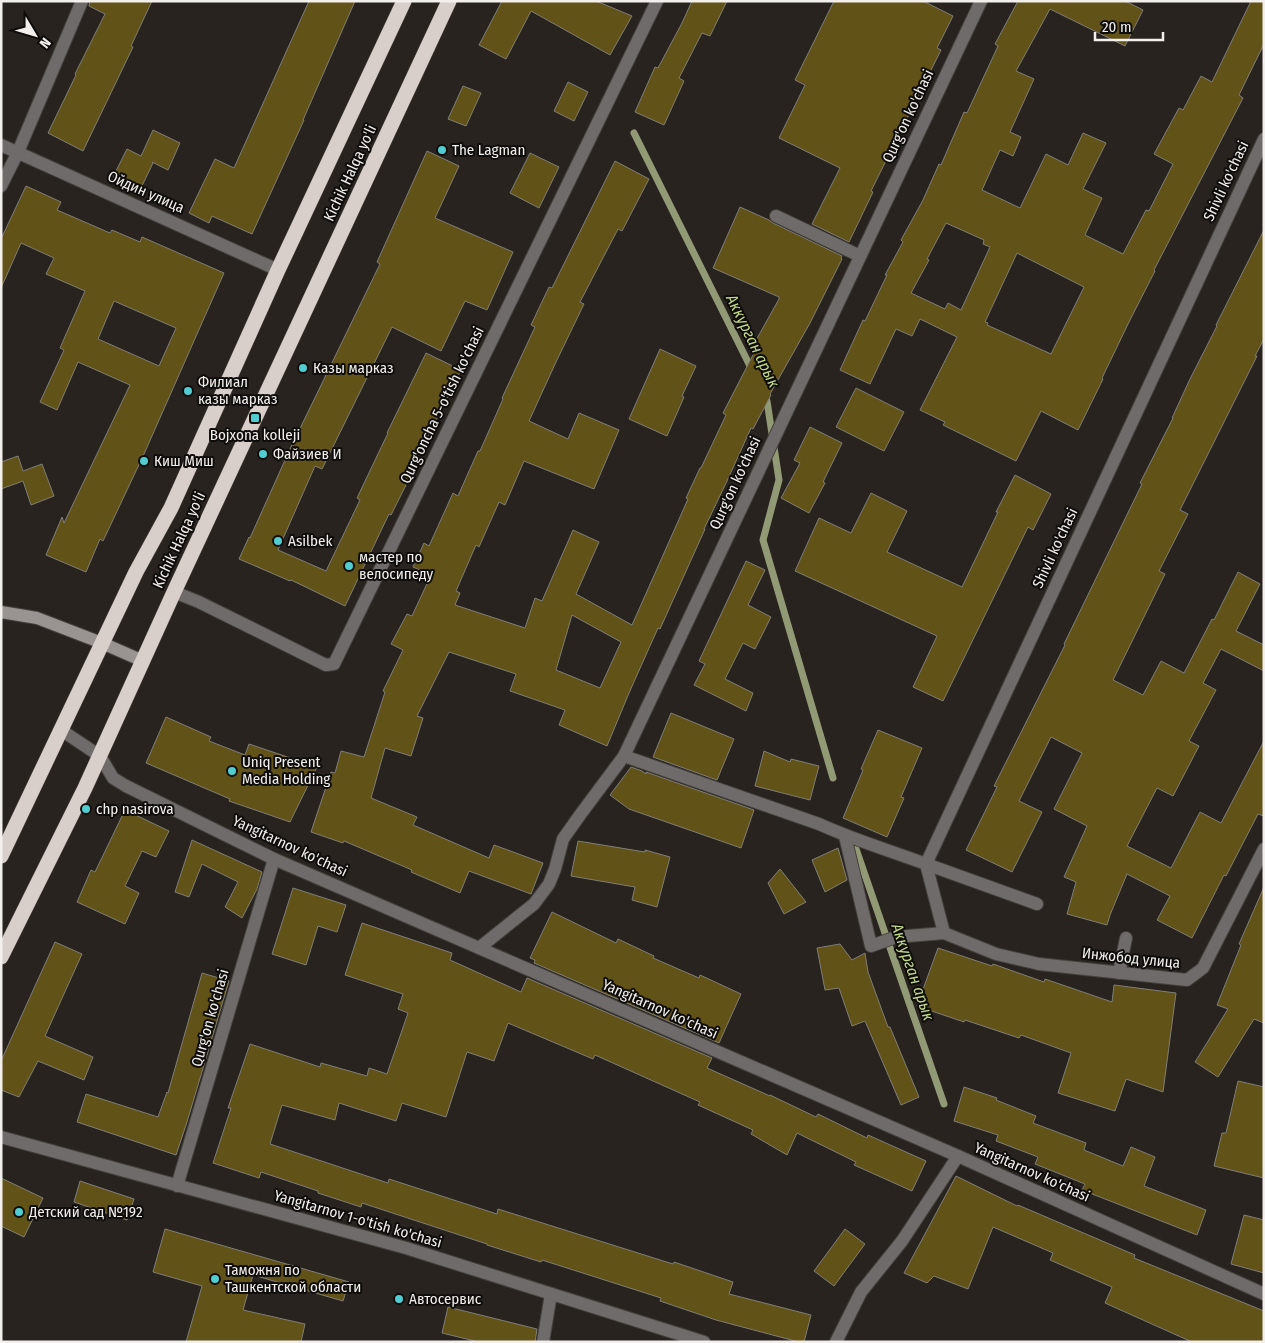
<svg xmlns="http://www.w3.org/2000/svg" width="1265" height="1343" font-family="'Fira Sans Condensed',sans-serif">
  <rect width="100%" height="100%" fill="#28231f"/>
  <g fill="none" stroke-linecap="round" stroke-linejoin="round">
    <g stroke="#919a74" stroke-width="7">
      <path d="M634 133 753 372"/>
      <path d="M764 395 767 401 779 480 763 540 833 778"/>
      <path d="M856 849 944 1104"/>
    </g>
  </g>
  <g fill="#615217" stroke="#807e77" fill-rule="evenodd">
    <path d="M90 1H152L131 46 133 47 83 151 48 133 76 75 75 74 105 14 89 6Z"/>
    <path d="M309 1H355L303 120H304L252 234 212 216 209 223 189 213 215 159 234 168Z"/>
    <path d="M502 1H596L632 16 610 55 531 11 506 59 479 45Z"/>
    <path d="M692 1H727L710 36 702 33 679 78 684 81 664 125 635 112 655 67 658 68 682 23Z"/>
    <path d="M834 1H923L953 16 937 48 941 50 871 191 873 192 849 242 812 224 840 168 779 138 805 85 795 80Z"/>
    <path d="M1018 1H1125L1143 10 1125 46 1050 9 1016 71 1034 79 1010 132 1021 137 1013 156 1000 150 982 190 1020 208 1046 154 1068 165 1083 133 1106 143 1083 189 1102 198 1085 235 1123 254 1146 210 1149 211 1173 164 1154 154 1179 108 1183 110 1201 76 1212 82 1251 1H1264V44L1239 95 1243 98 1154 270 1155 271 1130 320 1102 378 1103 379 1078 430 1041 411 1016 461 943 425 945 422 920 410 957 337 920 319 912 336 896 329 870 384 840 370 863 320 865 321 887 275H885L903 242 901 240 923 200 939 164 941 165 964 112 967 113 998 46 995 44ZM946 223 984 240 983 244 990 247 961 310 948 303 945 309 911 293 929 260 927 259ZM1017 253 1084 287 1051 354 987 325 988 323 985 322Z"/>
    <path d="M568 82 588 92 574 121 554 111Z"/>
    <path d="M463 86 481 93 466 126 448 119Z"/>
    <path d="M153 130 180 143 168 170 152 162 153 163 140 190 113 177 127 149 141 156Z"/>
    <path d="M427 151 459 166 435 218 513 252 487 310 465 301 441 351 392 327 322 469 315 466 278 550 326 571 360 500 357 498 388 433H387L426 353 461 370 408 476 410 477 391 515 389 514 345 606 291 580 290 581 239 559 249 537 250 538 290 449 380 264 377 262Z"/>
    <path d="M530 153 559 167 539 208 510 193Z"/>
    <path d="M615 161 649 179 622 231 618 229 580 302 584 304 556 362 529 421 568 439 579 413 619 430 594 489 524 461 505 505 499 502 479 547 476 545 456 591 460 593 455 605 525 628 535 598 542 601 573 530 599 542 576 594 632 625 688 499 686 498 700 468H701L726 415 723 413 754 353 750 351 779 299V297L713 268 740 207 769 220 773 223 842 256 841 258 842 259 810 323 770 394 771 395 753 429 751 428 727 481 704 529H705L660 629 658 628 629 693 607 746 559 725 565 710 510 691 516 674 449 652 417 716 423 718 411 756 385 748 371 798 417 817 413 825 489 858 494 845 543 863 531 894 469 871 460 893 411 872 412 870 344 841 343 843 311 832 331 772 335 773 341 751 364 757 385 692 383 691 403 650 391 644 407 614 412 616 431 575 413 567 424 543 429 546 453 493 458 496 478 451H480L503 399 502 398 535 327 531 325 549 287 552 288ZM572 615 621 642 600 688 556 670Z"/>
    <path d="M26 186 61 202 57 210 110 233 112 230 140 242 142 237 224 273 144 454 103 541 100 539 86 572 46 555 62 517 64 523 130 385 78 362 57 410 40 402 64 350 60 348 85 291 46 274 54 258 21 243 1 288V239ZM114 301 176 328 159 366 98 339Z"/>
    <path d="M1264 230V339L1255 356H1257L1180 510 1188 514 1159 571 1165 574 1113 680 1143 695 1161 661 1184 673 1212 619 1214 620 1238 572 1260 584 1236 631 1264 645V671L1221 649 1203 683 1216 690 1189 741 1199 746 1173 796 1157 788 1127 846 1171 868 1200 812 1221 823 1264 741V816L1258 814 1226 876 1224 875 1192 938 1157 920 1170 896 1127 874 1110 915 1107 925 1067 914 1076 882 1064 877 1087 826 1054 809 1082 753 1051 737 1019 801 1042 812 1012 872 966 850 997 787 994 786 1065 645 1064 644 1142 484 1140 483 1173 418H1172L1190 379 1217 326 1216 325Z"/>
    <path d="M660 349 696 366 682 396 684 397 667 436 629 419Z"/>
    <path d="M856 388 904 412 884 451 836 427Z"/>
    <path d="M810 427 842 443 823 482 825 483 809 513 781 498 800 463 794 460Z"/>
    <path d="M18 456 23 471 42 464 54 496 31 505 23 481 1 489V462Z"/>
    <path d="M1015 475 1051 494 1033 530 1028 527 943 701 913 687 937 636 795 571 819 518 851 533 871 493 907 511 887 552 962 587 998 512H996Z"/>
    <path d="M746 561 765 570 748 605 771 617 755 649 743 643 725 679 753 693 746 711 694 685 705 664 699 661Z"/>
    <path d="M671 713 734 739 717 780 653 757Z"/>
    <path d="M166 717 211 737 209 741 245 755 249 744 317 767 290 822 229 801 230 799 146 763Z"/>
    <path d="M878 730 922 748 901 797 904 798 887 837 843 818 863 770 861 769Z"/>
    <path d="M764 751 790 762 791 759 819 766 810 800 755 786Z"/>
    <path d="M631 767 642 771 646 774V772L754 810 741 848 629 809 610 795Z"/>
    <path d="M125 810 169 831 156 857 142 851 125 886 139 893 125 924 77 902 91 870 95 872Z"/>
    <path d="M192 840 262 872 257 889 242 918 225 907 238 882 202 864 189 897 175 892Z"/>
    <path d="M578 841 645 852V850L670 857 657 907 632 900 635 887 571 876Z"/>
    <path d="M838 848 847 880 825 892 812 860Z"/>
    <path d="M780 869 806 902 784 914 768 883Z"/>
    <path d="M1264 887V1023L1254 1019 1218 1077 1195 1062 1228 1009 1217 1005 1241 945 1239 944Z"/>
    <path d="M293 888 346 905 337 932 318 926 306 965 272 954Z"/>
    <path d="M552 912 616 943 618 939 654 956 653 958 699 978 700 975 741 994 719 1043 534 963 535 960 530 958Z"/>
    <path d="M362 923 452 953 450 960 521 992 527 978 712 1058 707 1068 770 1096V1095L816 1117 818 1114 867 1138 868 1135 926 1161 912 1191 854 1165 856 1162 797 1133 787 1155 751 1134 753 1130 698 1105 700 1102 595 1055 593 1059 508 1023 494 1061 467 1052 446 1117 402 1103 396 1121 339 1103 335 1120 282 1105 270 1144 388 1183 389 1179 497 1214 498 1209 673 1264 674 1262 733 1282 729 1294 811 1315 804 1342H799L716 1320 660 1301 661 1298 542 1260 541 1262 487 1245V1244L362 1203 361 1207 318 1193V1191L261 1172 259 1178 213 1163 231 1108H228L250 1044 320 1067 321 1063 367 1076 369 1068 387 1074 408 1013 398 1009 403 994 345 975Z"/>
    <path d="M55 942 82 954 45 1036 93 1057 84 1080 38 1061 19 1097 1 1090V1061Z"/>
    <path d="M840 944 852 960 865 953 868 972 888 1027H890L919 1097 901 1105 865 1021 852 1026 839 988 825 990 817 948Z"/>
    <path d="M938 948 992 966 993 964 1044 982 1045 979 1112 1002 1114 985 1176 993 1163 1092 1126 1079 1115 1111 1058 1093 1071 1053 1021 1035 1019 1038 965 1020 964 1022 917 1006Z"/>
    <path d="M202 973 229 981 187 1122 176 1155 77 1122 86 1094 158 1117 167 1092 168 1093Z"/>
    <path d="M1238 1081 1264 1087V1178L1214 1166 1222 1133H1226Z"/>
    <path d="M964 1087 997 1098 996 1100 1036 1116 1033 1123 1086 1143 1084 1150 1123 1166 1131 1147 1155 1157 1144 1186 1206 1210 1197 1235 1082 1190 1085 1184 1035 1164 1038 1157 996 1141 998 1135 954 1121Z"/>
    <path d="M956 1176 1017 1206 1018 1205 1135 1255 1134 1258 1264 1311V1342H1192L1105 1303 1112 1287 1050 1260 1053 1253 993 1227 968 1289 934 1276 927 1283 904 1273Z"/>
    <path d="M1 1178 43 1198 24 1237 1 1226Z"/>
    <path d="M80 1181 134 1199 127 1220 74 1202Z"/>
    <path d="M1244 1215 1264 1220V1273L1231 1264Z"/>
    <path d="M165 1229 349 1282 343 1301 253 1275 243 1310 305 1324 301 1342H186L202 1286 153 1272Z"/>
    <path d="M845 1229 865 1244 834 1286 814 1271Z"/>
    <path d="M448 1307 537 1329 535 1342H479L442 1333Z"/>
  </g>
  <g fill="none" stroke-linecap="round" stroke-linejoin="round">
    <defs>
      <g id="lane">
        <path d="M776 216 860 256"/>
        <path d="M624 756 819 824C854 840 891 851 926 864L944 933 996 954 1039 964"/>
        <path d="M845 836 871 946 896 937 944 933"/>
        <path d="M1119 973 1126 938"/>
        <path d="M543 1342 551 1294"/>
        <path d="M836 1342 861 1292 902 1241 958 1156"/>
      </g>
      <g id="street">
        <path d="M1 145 278 270"/>
        <path d="M1 186 18 152 82 1"/>
        <path d="M174 592 199 602 326 665 334 664 657 1"/>
        <path d="M61 730 100 756 113 778 126 786 274 859 958 1156 1264 1294"/>
        <path d="M1037 904 926 864 1264 139"/>
        <path d="M479 948 534 904 549 884 555 869 563 839 580 815 624 756 981 1"/>
        <path d="M1039 964 1187 980 1203 968 1264 849"/>
        <path d="M1 1137 406 1248 704 1342"/>
        <path d="M177 1186 274 859"/>
      </g>
      <path id="secondary" d="M1 612 37 618 102 643 143 661"/>
      <g id="highway">
        <path d="M1 856 136 572 171 508 278 270 404 1"/>
        <path d="M1 957 85 788 174 592 449 1"/>
      </g>
    </defs>
    <use href="#lane" stroke="#44403c" stroke-width="14"/>
    <use href="#street" stroke="#44403c" stroke-width="14"/>
    <use href="#secondary" stroke="#44403c" stroke-width="14"/>
    <use href="#highway" stroke="#44403c" stroke-width="16"/>
    <use href="#lane" stroke="#6f6b6a" stroke-width="12"/>
    <use href="#street" stroke="#6f6b6a" stroke-width="12"/>
    <use href="#secondary" stroke="#999391" stroke-width="12"/>
    <use href="#highway" stroke="#d8cfcb" stroke-width="15"/>
  </g>
  <g fill="#51ccd1" stroke="#0f0d0b" stroke-width="2">
    <circle cx="442" cy="150" r="5"/>
    <circle cx="303" cy="368" r="5"/>
    <circle cx="188" cy="391" r="5"/>
    <rect x="250" y="413" width="10" height="10" rx="2.5"/>
    <circle cx="263" cy="454" r="5"/>
    <circle cx="144" cy="461" r="5"/>
    <circle cx="278" cy="541" r="5"/>
    <circle cx="349" cy="566" r="5"/>
    <circle cx="232" cy="771" r="5"/>
    <circle cx="86" cy="809" r="5"/>
    <circle cx="19" cy="1212" r="5"/>
    <circle cx="215" cy="1279" r="5"/>
    <circle cx="399" cy="1299" r="5"/>
  </g>
  <g text-anchor="middle" dominant-baseline="central" stroke-width="4" stroke-linejoin="round" paint-order="stroke">
    <g font-size="15" fill="#f2efec" stroke="#0f0d0b">
      <text transform="translate(908 116) rotate(-65)">Qurg'on ko'chasi</text>
      <text transform="translate(350 173) rotate(-65)">Kichik Halqa yo'li</text>
      <text transform="translate(1226 181) rotate(-65)">Shivli ko'chasi</text>
      <text transform="translate(146 192) rotate(24)">Ойдин улица</text>
      <text transform="translate(442 405) rotate(-64)">Qurg'oncha 5-o'tish ko'chasi</text>
      <text transform="translate(735 483) rotate(-65)">Qurg'on ko'chasi</text>
      <text transform="translate(179 540) rotate(-65)">Kichik Halqa yo'li</text>
      <text transform="translate(1055 548) rotate(-65)">Shivli ko'chasi</text>
      <text transform="translate(290 846) rotate(25)">Yangitarnov ko'chasi</text>
      <text transform="translate(1131 958) rotate(6)">Инжобод улица</text>
      <text transform="translate(660 1009) rotate(24)">Yangitarnov ko'chasi</text>
      <text transform="translate(210 1018) rotate(-74)">Qurg'on ko'chasi</text>
      <text transform="translate(1032 1172) rotate(24)">Yangitarnov ko'chasi</text>
      <text transform="translate(358 1219) rotate(16)">Yangitarnov 1-o'tish ko'chasi</text>
    </g>
    <g font-size="15" fill="#f2efec" stroke="#0f0d0b" text-anchor="start">
      <text x="452" y="150">The Lagman</text>
      <text x="313" y="368">Казы марказ</text>
      <text x="198" y="382">Филиал<tspan x="198" dy="17">казы марказ</tspan></text>
      <text x="255" y="435" text-anchor="middle">Bojxona kolleji</text>
      <text x="273" y="454">Файзиев И</text>
      <text x="154" y="461">Киш Миш</text>
      <text x="288" y="541">Asilbek</text>
      <text x="359" y="557">мастер по<tspan x="359" dy="17">велосипеду</tspan></text>
      <text x="242" y="762">Uniq Present<tspan x="242" dy="17">Media Holding</tspan></text>
      <text x="96" y="809">chp nasirova</text>
      <text x="29" y="1212">Детский сад №192</text>
      <text x="225" y="1270">Таможня по<tspan x="225" dy="17">Ташкентской области</tspan></text>
      <text x="409" y="1299">Автосервис</text>
    </g>
    <g font-size="16" font-style="italic" fill="#c3d988" stroke="#0f0d0b">
      <text transform="translate(753 341) rotate(64)">Аккурган арык</text>
      <text transform="translate(913 972) rotate(71)">Аккурган арык</text>
    </g>
  </g>
  <rect width="1265" height="1343" fill="none" stroke="#f2efec" stroke-width="5"/>
  <g transform="translate(35 35) rotate(128)" stroke="#0f0d0b" stroke-width="4" paint-order="stroke">
  <path d="M0-4L9 19L0 12L-9 19Z" fill="#f2efec"/>
  <text y="-8" font-size="14" font-weight="bold" text-anchor="middle" fill="#f2efec">N</text>
  </g>
  <path d="M1095 32v8h68v-8" fill="none" stroke="#f2efec" stroke-width="2.5"/>
  <text x="1102" y="32" font-size="15" fill="#f2efec" stroke="#0f0d0b" stroke-width="4" paint-order="stroke">20 m</text>
</svg>
